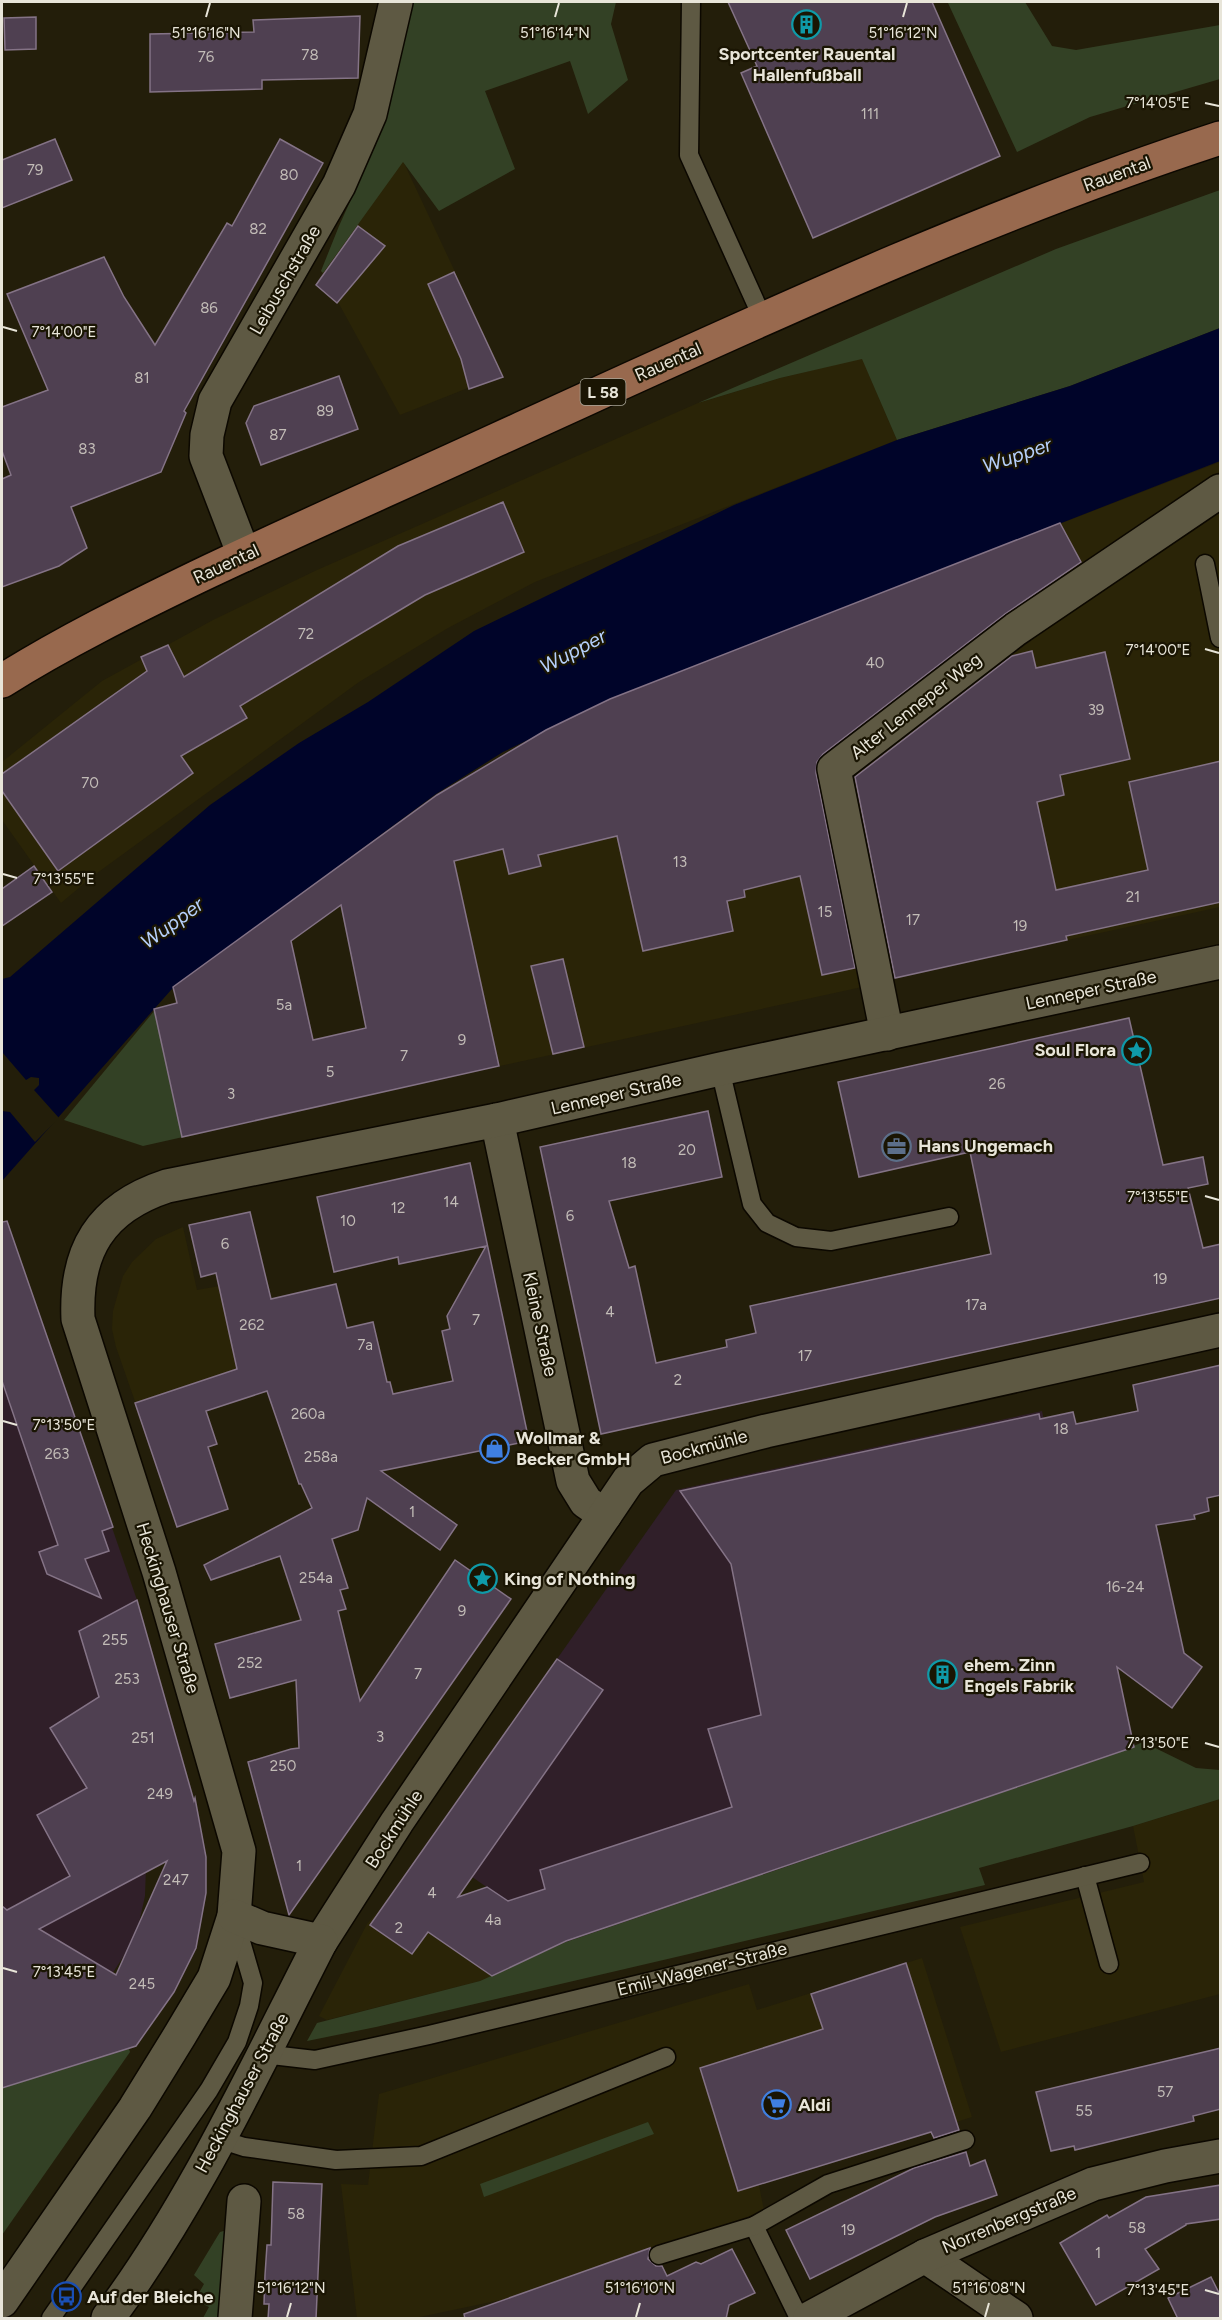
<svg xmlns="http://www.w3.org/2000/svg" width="1222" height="2320" font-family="Figtree,sans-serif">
  <rect width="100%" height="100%" fill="#231e0a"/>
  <g fill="#2a2407">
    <path d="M403 161 503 374 400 415 321 271Z"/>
    <path d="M862 358 897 440 535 582 448 628 359 682 93 876 61 903 2 820V762L102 681 213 620 317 570 698 403 780 378Z"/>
    <path d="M1220 462V471L816 758 862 987 500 1066 463 904 348 940 332 873 437 795 555 724 805 622Z"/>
    <path d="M1220 501V907L892 978 857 809 854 779 868 757 1031 641 1033 630Z"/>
    <path d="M183 1227 197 1290 265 1278 290 1381 145 1430 116 1347 112 1329 113 1311 123 1276 132 1262 156 1239Z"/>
    <path d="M1220 1799V1994L1001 2052 960 1927 1144 1882 1133 1826Z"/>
    <path d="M386 1903 492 1976 480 1981 327 2020 319 2016 367 1924Z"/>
    <path d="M922 1958 972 2117 759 2185 764 2211 515 2297 415 2318H357L341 2184 368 2185 379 2094 749 1984 757 2010Z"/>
  </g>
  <g fill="#301f29">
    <path d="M2 1223 9 1229 137 1600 80 1631 143 1836 146 1867 145 1896 139 1923 125 1954 97 1997 141 2039 129 2049 2 2088Z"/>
    <path d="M1042 1411 1116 1754 566 1942 426 1845 676 1490Z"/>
  </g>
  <g fill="#334125">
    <path d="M411 2H616L611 24 628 80 588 114 570 61 485 91 515 169 439 211 403 162 323 273 321 271 339 226 376 144 390 94Z"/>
    <path d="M951 2H1025L1052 46 1076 50 1220 25V79L1090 117 1017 152 948 3Z"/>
    <path d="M1220 190V328L1070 386 897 440 862 359 780 378 698 403 1056 249Z"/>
    <path d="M155 1010 183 1137 143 1146 64 1120Z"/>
    <path d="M1143 1742 1196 1768 1220 1770V1799L1133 1826 979 1868 985 1885 376 2027 307 2041 317 2023 480 1981 566 1942 1115 1754Z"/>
    <path d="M129 2049 130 2052 2 2235V2088Z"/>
    <path d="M648 2122 654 2134 484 2197 480 2184Z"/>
    <path d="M227 2230 220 2318H203L209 2307 195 2300 204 2284 194 2275 220 2232Z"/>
  </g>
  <path fill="#000429" d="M1220 328V461L629 692 503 752 436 794 171 990 2 1181V979L10 977 210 805 299 743 368 702 474 631 734 505 897 440 1070 386Z"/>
  <path fill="#231e0a" d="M2 1052 26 1080 31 1077 39 1078V1085L34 1090 59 1118 35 1142 10 1112 2 1111Z"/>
  <g fill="#4f4051" stroke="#847386" stroke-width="1.5" fill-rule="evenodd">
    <path d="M728 2H932L1000 156 813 238 741 73 757 66Z"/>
    <path d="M360 16 358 78 262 80V89L150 92V34L254 32 253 20Z"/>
    <path d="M36 17V49L5 50 4 18Z"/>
    <path d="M55 139 72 180 2 208V160Z"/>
    <path d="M280 139 323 163 184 411 186 413 161 472 71 507 87 548 59 566 2 587V479L11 475 2 451V407L48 390 7 294 104 257 124 297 155 345 227 223 232 226Z"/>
    <path d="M358 226 385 246 337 303 316 285Z"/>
    <path d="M454 272 503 377 469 389 461 359 428 284Z"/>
    <path d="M339 376 358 429 261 465 246 423 254 406Z"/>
    <path d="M503 502 524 552 425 595 240 706 247 718 181 756 193 773 58 871 2 791V774L147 671 141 657 168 645 184 677 398 546Z"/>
    <path d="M1060 523 1081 562 1005 614 823 754 817 762 816 773 855 968 822 975 800 876 744 890 745 897 727 901 733 931 643 951 617 836 538 855 541 866 509 874 503 849 454 861 499 1066 182 1137 154 1009 177 1003 173 987 437 795 546 730 610 699ZM341 905 366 1028 313 1040 291 941Z"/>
    <path d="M1032 651 1036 668 1105 652 1130 759 1060 775 1064 795 1037 802 1056 890 1148 870 1129 782 1221 761V902L1066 936 1067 940 895 978 855 777 1012 656Z"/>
    <path d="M34 866 52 892 2 926V889Z"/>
    <path d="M563 959 584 1047 553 1054 531 966Z"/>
    <path d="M1129 1018 1163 1165 1203 1157 1208 1184 1188 1188 1203 1248 1221 1244V1298L601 1434 540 1147 708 1111 722 1177 609 1201 629 1268 635 1266 656 1363 727 1347 726 1340 756 1333 750 1306 991 1254 970 1152 859 1177 838 1082Z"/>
    <path d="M470 1163 529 1441 381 1471 457 1525 440 1550 367 1498 358 1530 332 1539 348 1588 340 1590 346 1609 338 1611 360 1701 455 1560 511 1599 289 1915 248 1762 291 1749 299 1748 296 1680 230 1698 215 1644 301 1620 280 1556 211 1580 204 1565 312 1508 301 1484H299L267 1391 206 1411 217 1444 208 1447 228 1509 177 1527 135 1403 237 1369 216 1273 201 1277 189 1225 250 1212 271 1299 336 1284 347 1328 373 1322 387 1382H390L393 1394 453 1381 442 1331 450 1329 447 1316 486 1246 399 1264 398 1257 334 1272 317 1197Z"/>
    <path d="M7 1221 113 1527 102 1531 109 1551 85 1559 101 1598 47 1574 39 1552 58 1545 2 1381V1222Z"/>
    <path d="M1221 1365V1495L1207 1498 1209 1511 1194 1515 1195 1519 1156 1525 1184 1653 1202 1667 1172 1708 1117 1667 1134 1747 566 1941 492 1976 428 1932 412 1954 370 1925 557 1659 603 1690 458 1897 487 1887 508 1901 545 1889 540 1870 732 1807 708 1729 761 1715 731 1564 680 1491 1039 1414 1040 1419 1073 1412 1076 1424 1138 1411 1133 1385Z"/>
    <path d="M137 1600 194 1801 195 1798 206 1857V1893L196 1948 174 1992 136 2046 2 2088V1906L7 1910 70 1876 37 1815 87 1788 50 1728 99 1697 79 1631ZM167 1861 116 1975 39 1929Z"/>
    <path d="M906 1963 959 2130 934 2138 931 2132 738 2191 700 2068 823 2029 811 1994Z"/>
    <path d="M1221 2048V2109L1193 2116 1194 2121 1075 2150 1074 2146 1051 2151 1036 2092Z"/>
    <path d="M966 2152 970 2166 985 2160 997 2195 935 2217 810 2279 786 2230 914 2168Z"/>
    <path d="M273 2182 322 2184 316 2319H268L269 2304H264L265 2275 267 2245H271Z"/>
    <path d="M1221 2185V2219L1186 2224V2225L1145 2249 1159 2269 1096 2305 1060 2243 1107 2215 1109 2218 1146 2197Z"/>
    <path d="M650 2248 648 2259 656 2266H662L667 2276 696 2262 701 2264 732 2249 755 2293 729 2305 726 2319H465L464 2314Z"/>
    <path d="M1211 2277 1221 2297V2319H1178L1168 2298Z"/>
  </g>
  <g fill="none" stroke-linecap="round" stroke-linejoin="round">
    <defs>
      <g id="lane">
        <path d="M691 2 689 155 763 319"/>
        <path d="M1205 564 1220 638"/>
        <path d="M720 1069 752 1204 767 1223 796 1237 831 1241 949 1217"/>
        <path d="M1085 1876 1109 1964"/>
        <path d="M263 2054 315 2060 429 2035 1140 1863"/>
        <path d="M219 2139 244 2147 336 2160 421 2156 666 2057"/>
        <path d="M754 2226 799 2318"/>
        <path d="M659 2255 754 2226 828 2184 965 2140"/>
        <path d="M51 2318 209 2090 237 2042 249 2006 253 1983 235 1921"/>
      </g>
      <g id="street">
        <path d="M244 555 206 456 207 435 215 401 339 185 370 114 396 2"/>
        <path d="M887 1034 834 769 1016 629 1220 491"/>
        <path d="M497 1120 573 1481 586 1502 605 1515"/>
        <path d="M321 1941 397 1822 605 1515 628 1481 653 1460 766 1431 1220 1330"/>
        <path d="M925 2256 1016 2318"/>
        <path d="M235 2318 244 2201"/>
        <path d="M810 2318 925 2256 1093 2184 1165 2166 1220 2156"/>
      </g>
      <g id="secondary">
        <path d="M2 2301 135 2108 180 2035 214 1978 234 1916 239 1851 159 1572 78 1319C75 1251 100 1208 167 1186L497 1120 720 1069 1220 962"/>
        <path d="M108 2318C194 2203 255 2069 321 1941L262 1928 234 1916"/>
      </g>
      <path id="primary" d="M2 681C64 642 131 609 197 577 296 530 396 486 496 440 734 332 972 219 1220 138"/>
    </defs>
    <use href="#lane" stroke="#0c0800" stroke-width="21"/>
    <use href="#street" stroke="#0c0800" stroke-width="36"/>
    <use href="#secondary" stroke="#0c0800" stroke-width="36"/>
    <use href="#primary" stroke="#0c0800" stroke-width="36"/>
    <use href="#lane" stroke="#5e5943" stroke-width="18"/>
    <use href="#street" stroke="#5e5943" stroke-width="33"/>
    <use href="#secondary" stroke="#5e5943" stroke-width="33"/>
    <use href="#primary" stroke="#98694e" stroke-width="33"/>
  </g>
  <path fill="none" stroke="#e8e5d9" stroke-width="2" d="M206 17 210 3M555 17 559 3M903 17 907 3M1205 103 1219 106M3 327 17 331M1205 649 1219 653M3 874 17 878M1205 1196 1219 1200M3 1421 17 1425M1205 1743 1219 1747M3 1968 17 1972M1205 2290 1219 2294M287 2317 291 2303M636 2317 640 2303M985 2317 989 2303"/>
  <defs>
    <symbol id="building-ring" viewBox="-11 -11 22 22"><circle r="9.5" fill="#1a1503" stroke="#0f9aa8" stroke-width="1.5"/><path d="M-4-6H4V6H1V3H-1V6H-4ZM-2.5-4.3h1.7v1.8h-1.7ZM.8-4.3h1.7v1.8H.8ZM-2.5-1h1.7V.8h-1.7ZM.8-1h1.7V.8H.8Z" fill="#0f9aa8"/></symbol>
    <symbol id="sight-ring" viewBox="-11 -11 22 22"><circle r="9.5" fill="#1a1503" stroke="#0f9aa8" stroke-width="1.5"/><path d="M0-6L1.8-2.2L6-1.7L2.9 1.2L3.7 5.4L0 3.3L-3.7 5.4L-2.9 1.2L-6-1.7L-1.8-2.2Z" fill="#0f9aa8"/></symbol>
    <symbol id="office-ring" viewBox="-11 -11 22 22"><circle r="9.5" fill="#1a1503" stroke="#5c6f8a" stroke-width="1.5"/><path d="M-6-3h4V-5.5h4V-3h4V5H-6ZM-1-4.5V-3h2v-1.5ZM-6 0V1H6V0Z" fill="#5c6f8a"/></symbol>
    <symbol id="shop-ring" viewBox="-11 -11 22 22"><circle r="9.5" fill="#1a1503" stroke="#3f7fe0" stroke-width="1.5"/><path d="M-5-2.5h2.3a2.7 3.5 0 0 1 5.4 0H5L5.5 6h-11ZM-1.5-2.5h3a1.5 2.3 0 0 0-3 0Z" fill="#3f7fe0"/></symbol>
    <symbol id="supermarket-ring" viewBox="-11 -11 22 22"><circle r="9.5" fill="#1a1503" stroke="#3f7fe0" stroke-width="1.5"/><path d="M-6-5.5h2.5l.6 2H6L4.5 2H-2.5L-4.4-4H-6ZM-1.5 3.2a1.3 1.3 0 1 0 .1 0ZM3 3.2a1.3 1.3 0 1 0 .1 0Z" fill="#3f7fe0"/></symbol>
    <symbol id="bus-ring" viewBox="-11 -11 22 22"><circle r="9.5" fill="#1a1503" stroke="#1a4fb4" stroke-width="1.5"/><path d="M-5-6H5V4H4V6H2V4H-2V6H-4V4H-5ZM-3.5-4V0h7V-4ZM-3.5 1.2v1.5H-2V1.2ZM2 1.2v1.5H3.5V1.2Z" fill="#1a4fb4"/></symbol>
  </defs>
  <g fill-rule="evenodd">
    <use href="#building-ring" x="790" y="8" width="33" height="33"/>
    <use href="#sight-ring" x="1120" y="1034" width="33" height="33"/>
    <use href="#office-ring" x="880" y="1130" width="33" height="33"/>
    <use href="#shop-ring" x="478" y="1432" width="33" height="33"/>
    <use href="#sight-ring" x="466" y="1562" width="33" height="33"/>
    <use href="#building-ring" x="926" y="1658" width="33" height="33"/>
    <use href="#supermarket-ring" x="760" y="2088" width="33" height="33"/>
    <use href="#bus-ring" x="50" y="2280" width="33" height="33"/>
  </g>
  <g text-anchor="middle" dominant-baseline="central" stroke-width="4.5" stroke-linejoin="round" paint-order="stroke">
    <g font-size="15" fill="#c2bcb7">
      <text x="310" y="55">78</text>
      <text x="206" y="57">76</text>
      <text x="870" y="114">111</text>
      <text x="35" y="170">79</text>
      <text x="289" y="175">80</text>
      <text x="258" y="229">82</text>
      <text x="209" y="308">86</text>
      <text x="142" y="378">81</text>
      <text x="325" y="411">89</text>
      <text x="278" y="435">87</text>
      <text x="87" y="449">83</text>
      <text x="306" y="634">72</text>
      <text x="875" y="663">40</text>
      <text x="1096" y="710">39</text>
      <text x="90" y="783">70</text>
      <text x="680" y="862">13</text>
      <text x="1133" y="897">21</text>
      <text x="825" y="912">15</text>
      <text x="913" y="920">17</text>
      <text x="1020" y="926">19</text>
      <text x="284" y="1005">5a</text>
      <text x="462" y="1040">9</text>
      <text x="404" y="1056">7</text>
      <text x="330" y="1072">5</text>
      <text x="997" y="1084">26</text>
      <text x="231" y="1094">3</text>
      <text x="687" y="1150">20</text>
      <text x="629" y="1163">18</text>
      <text x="451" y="1202">14</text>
      <text x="398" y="1208">12</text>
      <text x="570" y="1216">6</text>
      <text x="348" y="1221">10</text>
      <text x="225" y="1244">6</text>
      <text x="1160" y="1279">19</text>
      <text x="976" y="1305">17a</text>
      <text x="610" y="1312">4</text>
      <text x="476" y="1320">7</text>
      <text x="252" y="1325">262</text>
      <text x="365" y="1345">7a</text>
      <text x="805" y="1356">17</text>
      <text x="678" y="1380">2</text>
      <text x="308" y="1414">260a</text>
      <text x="1061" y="1429">18</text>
      <text x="57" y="1454">263</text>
      <text x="321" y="1457">258a</text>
      <text x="412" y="1512">1</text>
      <text x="316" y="1578">254a</text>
      <text x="1125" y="1587">16-24</text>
      <text x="462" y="1611">9</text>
      <text x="115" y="1640">255</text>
      <text x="250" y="1663">252</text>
      <text x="418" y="1674">7</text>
      <text x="127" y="1679">253</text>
      <text x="380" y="1737">3</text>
      <text x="143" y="1738">251</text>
      <text x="283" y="1766">250</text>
      <text x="160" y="1794">249</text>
      <text x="299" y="1866">1</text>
      <text x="176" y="1880">247</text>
      <text x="432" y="1893">4</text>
      <text x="493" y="1920">4a</text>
      <text x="399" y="1928">2</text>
      <text x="142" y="1984">245</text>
      <text x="1165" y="2092">57</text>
      <text x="1084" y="2111">55</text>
      <text x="296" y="2214">58</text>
      <text x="1137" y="2228">58</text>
      <text x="848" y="2230">19</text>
      <text x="1098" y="2253">1</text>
    </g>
    <rect fill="#1a1503" stroke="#aaa799" stroke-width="1.5" x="580.5" y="379" width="45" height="26" rx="4.5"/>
    <g font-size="16" font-weight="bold" fill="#e8e5d9">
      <text x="603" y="392">L 58</text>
    </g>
    <g font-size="18" font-weight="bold" fill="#e8e5d9" stroke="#1a1503" text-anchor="start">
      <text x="807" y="54" text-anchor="middle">Sportcenter Rauental<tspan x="807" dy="21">Hallenfußball</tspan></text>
      <text x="1116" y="1050" text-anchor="end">Soul Flora</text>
      <text x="918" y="1146">Hans Ungemach</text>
      <text x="516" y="1438">Wollmar &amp;<tspan x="516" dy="21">Becker GmbH</tspan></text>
      <text x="504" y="1579">King of Nothing</text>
      <text x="964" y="1665">ehem. Zinn<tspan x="964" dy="21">Engels Fabrik</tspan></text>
      <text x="798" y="2105">Aldi</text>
      <text x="87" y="2297">Auf der Bleiche</text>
    </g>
    <g font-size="18" fill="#e8e5d9" stroke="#1a1503">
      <text transform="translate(1117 174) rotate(-20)">Rauental</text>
      <text transform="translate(285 280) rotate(-60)">Leibuschstraße</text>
      <text transform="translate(668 362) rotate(-24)">Rauental</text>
      <text transform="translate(226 564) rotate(-25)">Rauental</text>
      <text transform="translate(916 706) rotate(-38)">Alter Lenneper Weg</text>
      <text transform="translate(1091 990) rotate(-12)">Lenneper Straße</text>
      <text transform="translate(616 1094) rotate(-13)">Lenneper Straße</text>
      <text transform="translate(540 1324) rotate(78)">Kleine Straße</text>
      <text transform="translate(704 1447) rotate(-15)">Bockmühle</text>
      <text transform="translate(168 1608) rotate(73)">Heckinghauser Straße</text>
      <text transform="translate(394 1829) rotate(-57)">Bockmühle</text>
      <text transform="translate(702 1969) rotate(-14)">Emil-Wagener-Straße</text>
      <text transform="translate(242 2093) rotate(-62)">Heckinghauser Straße</text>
      <text transform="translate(1009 2220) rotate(-23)">Norrenbergstraße</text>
    </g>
    <g font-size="20" font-style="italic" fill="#b6d0fb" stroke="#1a1503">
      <text transform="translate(1017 455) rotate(-19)">Wupper</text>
      <text transform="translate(573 651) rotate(-28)">Wupper</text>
      <text transform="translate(172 923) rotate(-36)">Wupper</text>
    </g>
  </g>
  <g font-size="15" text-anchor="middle" fill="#e8e5d9" stroke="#1a1503" stroke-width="4.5" stroke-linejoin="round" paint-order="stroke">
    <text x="206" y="38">51°16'16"N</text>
    <text x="555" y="38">51°16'14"N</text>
    <text x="903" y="38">51°16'12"N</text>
    <text x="1158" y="108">7°14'05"E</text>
    <text x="64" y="337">7°14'00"E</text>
    <text x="1158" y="655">7°14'00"E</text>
    <text x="64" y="884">7°13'55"E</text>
    <text x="1158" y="1202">7°13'55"E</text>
    <text x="64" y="1430">7°13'50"E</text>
    <text x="1158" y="1748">7°13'50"E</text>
    <text x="64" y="1977">7°13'45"E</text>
    <text x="291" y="2293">51°16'12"N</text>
    <text x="640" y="2293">51°16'10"N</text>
    <text x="989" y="2293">51°16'08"N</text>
    <text x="1158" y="2295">7°13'45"E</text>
  </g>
  <rect width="1222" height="2320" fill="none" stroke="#e8e5d9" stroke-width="6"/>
</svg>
